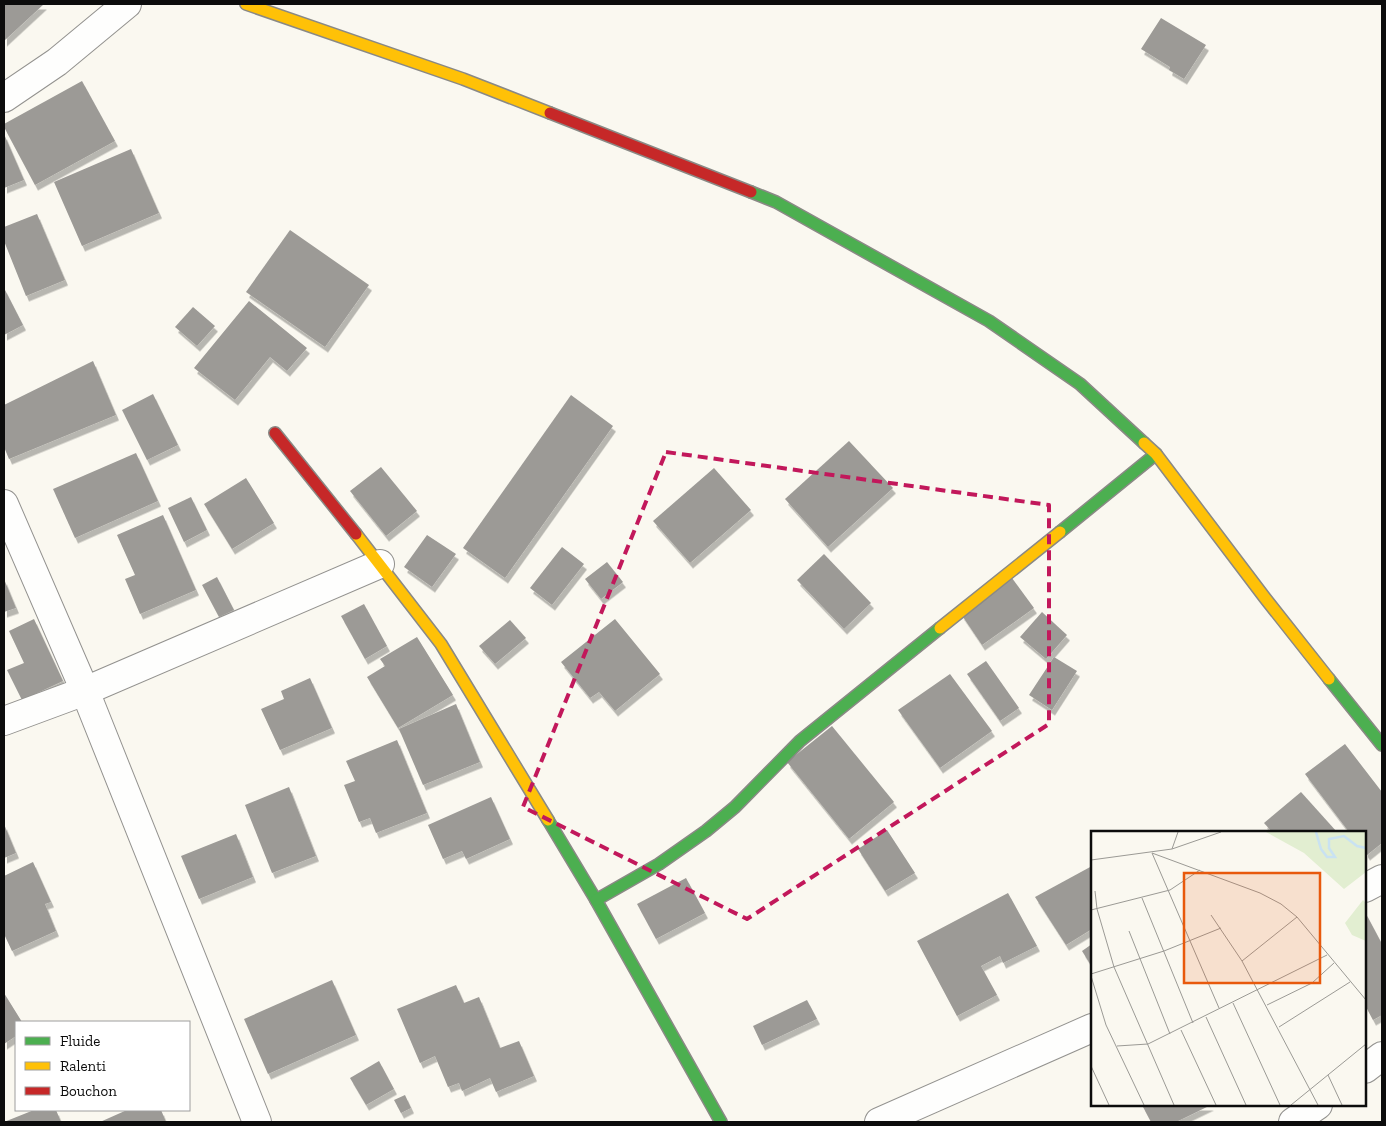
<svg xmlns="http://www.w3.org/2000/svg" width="1386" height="1126" font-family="'Zilla Slab',serif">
  <defs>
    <filter id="shadow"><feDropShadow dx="3" dy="5.5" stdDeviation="0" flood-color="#0004"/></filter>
  </defs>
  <rect width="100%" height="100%" fill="#faf8f0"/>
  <g fill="#9c9a96" filter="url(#shadow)">
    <path d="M4 4H44L4 41Z"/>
    <path d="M1161 18 1206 45 1184 79 1169 70 1170 67 1141 49Z"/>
    <path d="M82 81 115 141 35 185 4 127V124Z"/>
    <path d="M4 134 24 180 4 188Z"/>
    <path d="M131 149 159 213 82 246 54 182Z"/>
    <path d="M37 214 65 280 26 296 4 241V227Z"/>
    <path d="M290 230 369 285 325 347 246 292Z"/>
    <path d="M4 288 23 325 4 335Z"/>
    <path d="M249 301 307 348 287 371 270 357 235 400 194 368Z"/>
    <path d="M193 307 215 326 197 346 175 327Z"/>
    <path d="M93 361 116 415 9 459 4 447V405Z"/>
    <path d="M153 394 178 445 147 460 122 410Z"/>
    <path d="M571 395 613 426 505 578 463 548Z"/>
    <path d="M849 441 893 488 828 547 785 499Z"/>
    <path d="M136 453 158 501 75 538 53 489Z"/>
    <path d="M381 467 417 511 386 536 350 491Z"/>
    <path d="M714 468 751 510 690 563 653 521Z"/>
    <path d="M246 478 274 523 232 549 204 504Z"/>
    <path d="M191 497 207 530 184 542 168 508Z"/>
    <path d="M163 515 196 590 140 614 125 579 135 575 117 535Z"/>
    <path d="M427 535 456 554 432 587 404 567Z"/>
    <path d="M562 547 584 564 552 605 530 588Z"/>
    <path d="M824 554 871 603 844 629 797 580Z"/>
    <path d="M607 562 623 582 601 599 585 579Z"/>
    <path d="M217 577 234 610 219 617 202 585Z"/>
    <path d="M1012 578 1034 608 982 645 961 614Z"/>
    <path d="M4 579 16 608 4 612Z"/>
    <path d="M364 604 387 646 365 659 341 616Z"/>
    <path d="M1042 612 1067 635 1046 659 1020 637Z"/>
    <path d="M34 619 63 681 22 700 7 670 24 663 9 631Z"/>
    <path d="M615 619 660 674 615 711 599 692 590 698 561 662Z"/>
    <path d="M510 620 526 638 495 664 479 646Z"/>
    <path d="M417 637 453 695 398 728 367 677 385 666 380 659Z"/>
    <path d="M1054 657 1077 671 1052 710 1029 695Z"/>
    <path d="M986 661 1019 708 1000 721 967 674Z"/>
    <path d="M950 674 992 731 940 768 898 710Z"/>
    <path d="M310 678 332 728 280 750 261 709 284 699 281 691Z"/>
    <path d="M456 704 480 762 423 785 399 729Z"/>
    <path d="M832 726 894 802 849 839 787 762Z"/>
    <path d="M397 740 427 813 376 833 370 818 359 822 344 785 355 781 346 761Z"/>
    <path d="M1345 744 1382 792V843L1367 855 1365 852V832H1349L1305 774Z"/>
    <path d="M289 787 316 856 272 873 245 805Z"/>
    <path d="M1301 792 1337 832H1272L1264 823Z"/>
    <path d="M491 797 510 839 466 859 462 851 443 859 428 825Z"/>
    <path d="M4 824 16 853 4 858Z"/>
    <path d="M887 830 915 873 885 891 858 849Z"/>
    <path d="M236 834 253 877 199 899 181 856Z"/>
    <path d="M33 862 51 902 45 904 56 931 12 951 4 934V876Z"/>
    <path d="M1092 866V929L1066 945 1035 897Z"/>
    <path d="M686 878 705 913 656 939 637 904Z"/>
    <path d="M1008 893 1037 946 1003 963 1000 956 981 966 997 995 957 1016 917 941Z"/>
    <path d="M1365 912 1382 944V1015L1373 1020 1365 1005Z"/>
    <path d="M1092 944V967L1082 951Z"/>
    <path d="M332 980 356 1035 268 1074 244 1019Z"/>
    <path d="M456 985 464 1003 479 997 500 1048 519 1041 534 1076 496 1092 490 1078 462 1091 459 1083 448 1087 435 1056 420 1063 397 1009Z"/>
    <path d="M4 993 22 1022H16V1036L4 1044Z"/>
    <path d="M807 1000 817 1019 762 1045 753 1026Z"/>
    <path d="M379 1061 394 1089 366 1105 350 1078Z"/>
    <path d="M405 1095 411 1108 401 1113 394 1100Z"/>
    <path d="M1142 1105H1211L1176 1122H1151Z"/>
    <path d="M34 1110H56L61 1122H4Z"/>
    <path d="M127 1110H161L166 1122H100Z"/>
  </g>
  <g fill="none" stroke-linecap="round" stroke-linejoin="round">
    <defs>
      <g id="street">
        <path d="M4 98 57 62 127 4"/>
        <path d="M4 504 85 691 257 1122"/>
        <path d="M4 721 85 691 380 564"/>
        <path d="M1365 888 1382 879"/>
        <path d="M1365 1069 1382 1056"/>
        <path d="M879 1122 1092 1028"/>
        <path d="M1293 1122 1318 1105"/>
      </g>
      <g id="fast">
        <path d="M751 192 776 202 989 321 1080 384 1144 443"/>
        <path d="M1060 532 1156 454"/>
        <path d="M1329 679 1382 745"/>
        <path d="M548 820 596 900 721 1122"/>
        <path d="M596 900 659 864 706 831 735 807 800 741 940 628"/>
      </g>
      <g id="slow">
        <path d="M246 4 463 79 550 113"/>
        <path d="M1144 443 1156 454 1265 598 1329 679"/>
        <path d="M356 534 441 644 548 820"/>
        <path d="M940 628 1060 532"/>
      </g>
      <g id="jam">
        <path d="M550 113 751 192"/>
        <path d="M275 433 356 534"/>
      </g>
    </defs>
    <use href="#street" stroke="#93928f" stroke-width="30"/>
    <use href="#fast" stroke="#8a8985" stroke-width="14"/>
    <use href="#slow" stroke="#8a8985" stroke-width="14"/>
    <use href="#jam" stroke="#8a8985" stroke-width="14"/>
    <use href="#street" stroke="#fefefd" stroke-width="28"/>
    <use href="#fast" stroke="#4caf50" stroke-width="11"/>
    <use href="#slow" stroke="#ffc107" stroke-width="11"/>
    <use href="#jam" stroke="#c62828" stroke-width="11"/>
  </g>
  <path fill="none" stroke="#c2185b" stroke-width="4" stroke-dasharray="10 6" stroke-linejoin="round" d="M666 452 1049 505V724L747 919 523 807Z"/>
  <g transform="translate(1091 831)">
    <rect width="275" height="275" fill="#faf8f0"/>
    <path d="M175 1H275V41L253 58 213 22ZM272 69 275 72V110L261 104 254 92Z" fill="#e2eed1"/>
    <path fill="none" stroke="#c9e2f2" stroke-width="2.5" d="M225 1 230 18 236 26H244L238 17V8L253 5 266 15 275 17"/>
    <path fill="none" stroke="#9b9a95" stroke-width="1" d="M81 18 87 1M61 22 169 62 190 73 206 86 275 169M61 22 128 177M0 29 81 18 130 1M4 60 6 78 23 136 83 274M51 67 102 192M0 79 79 59 109 39M120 84 151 130 227 274M38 100 79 203M151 130 206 86M0 143 73 120 130 97M0 145 15 194 53 274M142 172 189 274M176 174 221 152 243 132M115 186 155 274M188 196 259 151M90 199 125 274M26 215 57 213 236 124M0 235 18 274M237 244 251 274M200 274 275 213"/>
    <path fill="#e8590c" fill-opacity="0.15" stroke="#e8590c" stroke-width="2.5" d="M93 42H229V152H93Z"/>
    <rect width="275" height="275" fill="none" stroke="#0c0c0c" stroke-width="2.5"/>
  </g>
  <rect width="1386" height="1126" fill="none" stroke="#0c0c0c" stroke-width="10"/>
  <rect x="15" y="1021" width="175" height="90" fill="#ffffff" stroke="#9e9e9e"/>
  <rect x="25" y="1037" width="25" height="8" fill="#4caf50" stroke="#9e9e9e"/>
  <text x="60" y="1046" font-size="15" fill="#0c0c0c">Fluide</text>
  <rect x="25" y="1062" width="25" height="8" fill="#ffc107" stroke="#9e9e9e"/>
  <text x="60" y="1071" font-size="15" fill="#0c0c0c">Ralenti</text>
  <rect x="25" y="1087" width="25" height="8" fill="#c62828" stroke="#9e9e9e"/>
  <text x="60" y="1096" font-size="15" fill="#0c0c0c">Bouchon</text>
</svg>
